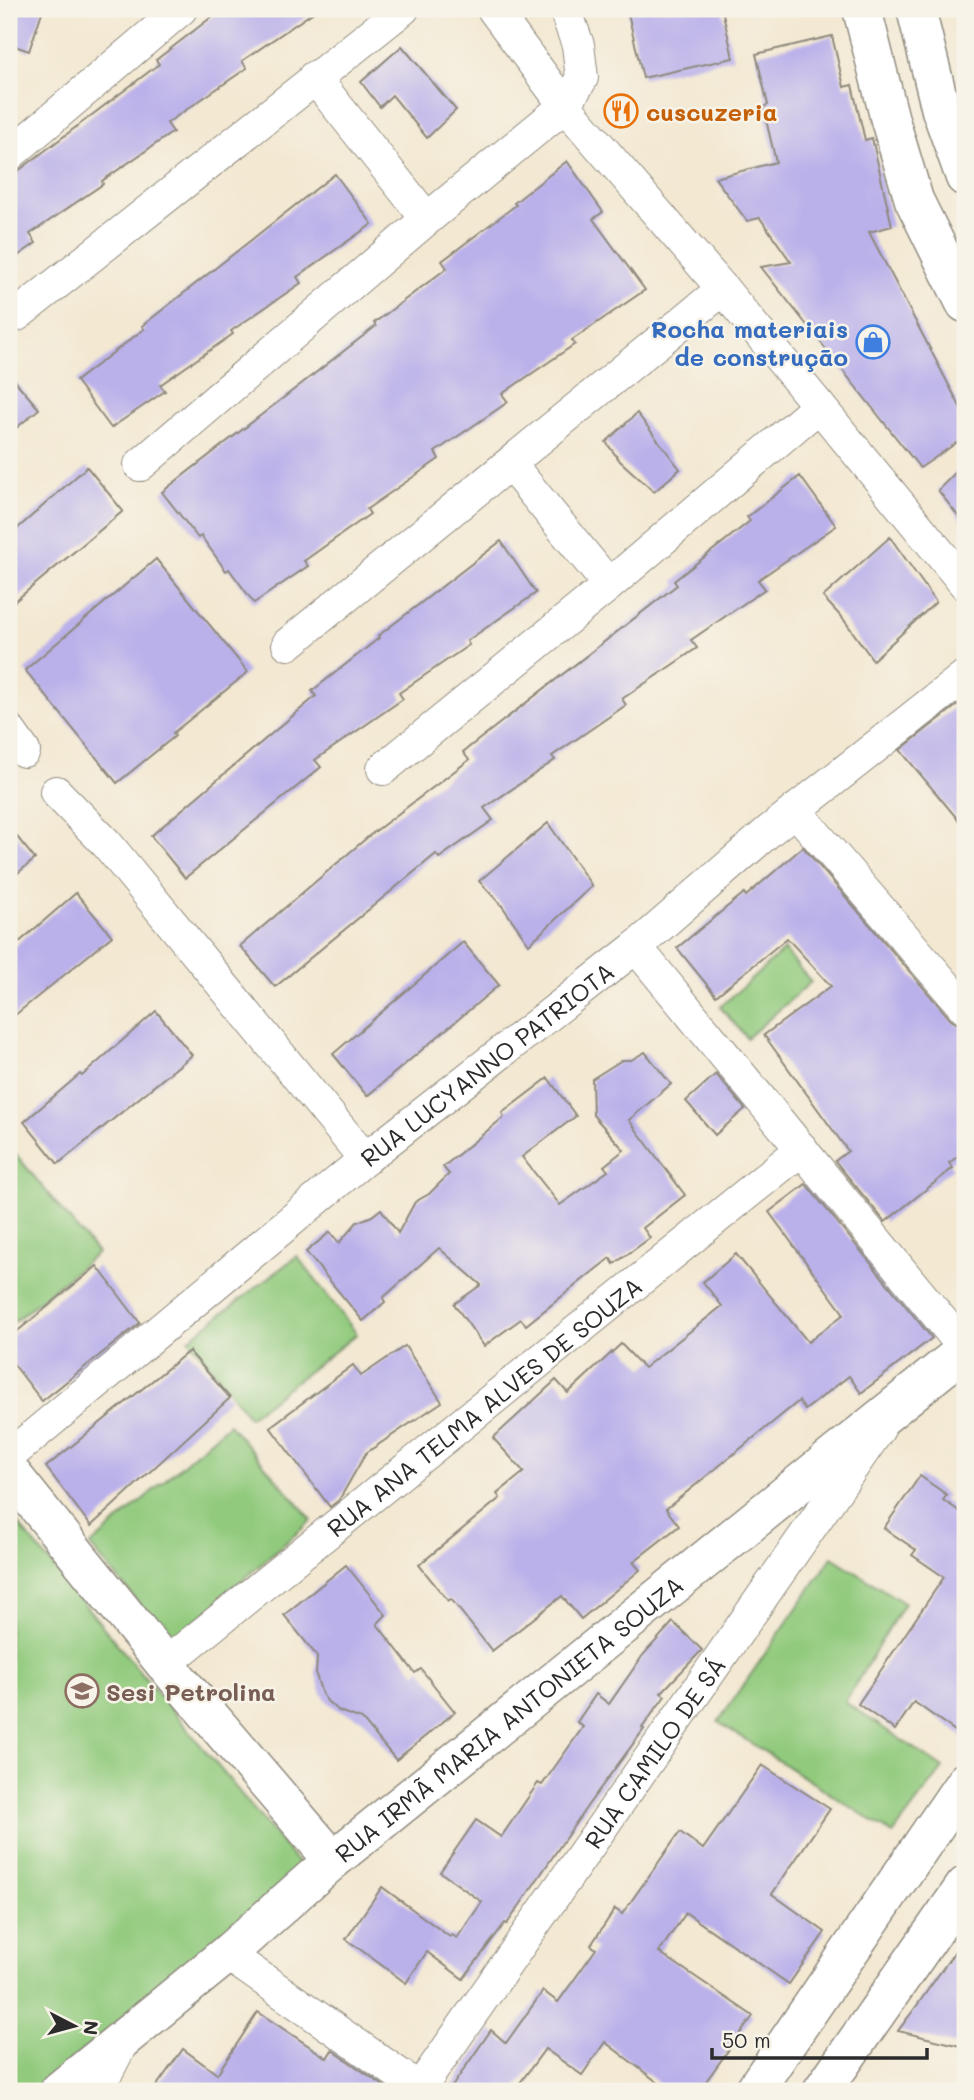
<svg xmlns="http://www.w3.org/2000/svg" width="974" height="2100" font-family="Mali,sans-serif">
  <rect width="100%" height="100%" fill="#f7f3e8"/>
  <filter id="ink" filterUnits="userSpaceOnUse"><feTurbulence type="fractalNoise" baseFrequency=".0143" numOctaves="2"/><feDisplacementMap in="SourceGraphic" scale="14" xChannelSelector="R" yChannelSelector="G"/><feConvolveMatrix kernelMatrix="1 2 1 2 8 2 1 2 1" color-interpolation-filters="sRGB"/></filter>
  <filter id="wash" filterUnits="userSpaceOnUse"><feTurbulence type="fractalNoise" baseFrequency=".00686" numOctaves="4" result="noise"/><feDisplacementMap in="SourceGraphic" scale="28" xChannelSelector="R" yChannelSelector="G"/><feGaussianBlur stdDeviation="1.57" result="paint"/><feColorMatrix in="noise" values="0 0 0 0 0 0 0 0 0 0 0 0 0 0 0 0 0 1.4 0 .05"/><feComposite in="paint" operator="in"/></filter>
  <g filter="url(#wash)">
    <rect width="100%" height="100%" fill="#f3e8d2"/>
    <g fill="#91ca7d" stroke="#5e7a54" stroke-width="2">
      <path d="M784 950 811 982 747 1038 720 1007Z"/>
      <path d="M9 1146 97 1253 9 1326Z"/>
      <path d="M297 1256 357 1334 249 1417 189 1339Z"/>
      <path d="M229 1424 312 1520 172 1642 90 1546Z"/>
      <path d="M9 1513 303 1869 34 2091H9Z"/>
      <path d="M832 1557 904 1603 845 1702 943 1768 893 1834 718 1722Z"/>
    </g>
    <g id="blocks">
      <g fill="#bab0ea">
        <path d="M9 9H43L29 51 9 44Z"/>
        <path d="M222 9H318L242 61 247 68 167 123 173 132 102 181 103 184 30 234 36 243 9 262V178L159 64 156 60Z"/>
        <path d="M627 9H722L733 58 643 78Z"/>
        <path d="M832 36 844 87 852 85 865 140 872 138 892 226 869 232 965 416V437L920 468 761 267 791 262 760 218 747 221 715 178 776 162 763 107 768 105 756 54Z"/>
        <path d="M402 46 456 110 427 138 392 95 380 107 361 82Z"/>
        <path d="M567 161 603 212 593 219 645 290 572 340 575 344 502 394 508 402 435 452 439 459 367 509 370 514 304 561 308 566 254 603 229 569 226 571 201 536 198 538 162 492 376 326 374 323 447 268 442 261 516 205 514 203Z"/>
        <path d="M335 174 372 224 297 277 301 283 231 331 233 334 160 385 165 391 111 428 76 381 144 329 142 326Z"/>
        <path d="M9 374 39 409 9 434Z"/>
        <path d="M637 413 680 469 654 492 620 461 606 442Z"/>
        <path d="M965 463V525L938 490Z"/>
        <path d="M87 467 123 511 9 606V536Z"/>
        <path d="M800 476 836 526 758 580 765 589 691 640 697 648 622 699 626 705 552 756 555 760 484 808 493 820 439 858 436 854 275 987 240 946 369 836 469 760 463 752 677 585 674 581 750 521 747 517Z"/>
        <path d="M890 537 936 602 873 660 844 620 823 597Z"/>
        <path d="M501 541 536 593 467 641 469 645 399 693 403 699 315 760 321 767 185 878 151 836 316 696 312 691 379 638 378 636Z"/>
        <path d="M156 559 248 672 173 733 175 736 117 783 25 670Z"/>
        <path d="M965 699V828L900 750Z"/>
        <path d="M548 823 592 886 529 944 502 906 479 881Z"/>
        <path d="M9 827 35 859 9 880Z"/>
        <path d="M803 847 951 1020 965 1028V1151L949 1163 953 1168 885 1222 835 1161 848 1151 764 1035 831 986 787 938 716 996 677 948 744 893 746 896Z"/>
        <path d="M76 893 112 936 9 1020V951Z"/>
        <path d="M463 942 499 985 367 1096 333 1054Z"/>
        <path d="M156 1011 192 1055 58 1164 24 1122 80 1074 82 1076Z"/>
        <path d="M645 1052 671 1084 629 1120 685 1195 643 1228 650 1238 614 1264 610 1258 526 1325 521 1319 484 1346 454 1304 481 1285 439 1248 383 1298 385 1302 363 1321 306 1252 330 1232 339 1243 357 1222 372 1216 381 1209 398 1233 415 1202 429 1194 449 1174 443 1167 504 1117 502 1113 548 1078 576 1116 522 1157 560 1205 608 1171 604 1166 624 1150 593 1115 592 1079 622 1060H631Z"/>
        <path d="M716 1074 745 1109 715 1135 686 1101Z"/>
        <path d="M806 1184 932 1338 861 1393 849 1376 805 1410 799 1401 666 1509 679 1526 633 1562 640 1570 581 1619 562 1596 492 1651 451 1599 448 1601 419 1565 500 1498 497 1494 524 1472 493 1438 556 1380 568 1393 621 1344 644 1368 722 1306 703 1282 736 1254 808 1342 844 1314 769 1212Z"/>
        <path d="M97 1266 140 1323 42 1401 9 1358V1338Z"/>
        <path d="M405 1346 442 1402 366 1453 339 1500 330 1507 270 1427 353 1365 361 1376Z"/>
        <path d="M189 1351 230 1398 91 1526 46 1467Z"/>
        <path d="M920 1476 947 1495 943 1500 965 1515V1738L914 1702 895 1730 858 1704 944 1577 912 1555 916 1550 884 1528Z"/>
        <path d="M346 1565 386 1615 377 1624 415 1673 421 1669 455 1712 396 1760 362 1719 339 1711 328 1702 322 1694 316 1675 317 1656 284 1615Z"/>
        <path d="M673 1622 702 1650 661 1693 665 1696 642 1728 644 1729 588 1805 507 1924 505 1923 463 1979 427 1952 406 1983 346 1939 382 1887 450 1937 452 1935 457 1938 482 1902 440 1872 476 1820 501 1837 538 1783 542 1785 583 1727 577 1722 596 1694 609 1704 643 1655Z"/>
        <path d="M762 1765 830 1809 772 1894 825 1932 789 1984 686 1913 659 1952 753 2016 699 2091H669L605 2042 582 2075 545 2049 514 2091H449L491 2030 506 2043 543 1991 558 2002 596 1949 591 1945 615 1909 622 1914 680 1832 703 1849Z"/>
        <path d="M965 1937V2047L898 2031 918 2004Z"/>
        <path d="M258 2012 327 2058 332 2050 391 2091H153L183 2049 217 2074Z"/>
      </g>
    </g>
  </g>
  <g filter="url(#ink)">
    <use href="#blocks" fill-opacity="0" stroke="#8f8a7e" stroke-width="2"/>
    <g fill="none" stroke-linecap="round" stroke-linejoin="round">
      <defs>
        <g id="minor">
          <path d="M493 9 565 106 723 289 965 584"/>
          <path d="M314 77 427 219"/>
          <path d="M9 155 181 9"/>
          <path d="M17 315 403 9"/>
          <path d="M510 464 609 585"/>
          <path d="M140 465 427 219 565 106 582 78 578 45 565 9"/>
          <path d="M288 644 723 289"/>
          <path d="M9 730 24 751"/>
          <path d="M383 769 609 585 819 406"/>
          <path d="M56 792 107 844 365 1159"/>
          <path d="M795 810 965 1008"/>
          <path d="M636 947 965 1349"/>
          <path id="s1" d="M9 1456 365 1159 636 947 769 831 965 676"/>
          <path id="s2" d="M165 1664 802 1149"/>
          <path d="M227 1954 423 2091"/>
          <path d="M97 2091 122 2043"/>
          <path id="s3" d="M418 2091 879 1429"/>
        </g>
        <g id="tertiary">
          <path d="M9 1471 165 1664 333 1860"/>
          <path id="s4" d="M59 2091 227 1954 333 1860 965 1350"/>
        </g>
        <g id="primary">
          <path d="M862 9 890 120 914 200 965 303"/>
          <path d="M916 9 941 110 965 177"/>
          <path d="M754 2091 965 1782"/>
          <path d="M822 2091 965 1886"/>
        </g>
      </defs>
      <use href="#minor" stroke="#8f8a7e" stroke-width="34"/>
      <use href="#tertiary" stroke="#8f8a7e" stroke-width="41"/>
      <use href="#primary" stroke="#8f8a7e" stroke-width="41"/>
      <use href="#minor" stroke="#fff" stroke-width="32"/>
      <use href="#tertiary" stroke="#fff" stroke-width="38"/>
      <use href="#primary" stroke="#fff" stroke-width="38"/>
    </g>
  </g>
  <defs>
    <symbol id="restaurant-ring" viewBox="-11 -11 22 22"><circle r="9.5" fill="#f7f3e8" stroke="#e8710a" stroke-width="1.5"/><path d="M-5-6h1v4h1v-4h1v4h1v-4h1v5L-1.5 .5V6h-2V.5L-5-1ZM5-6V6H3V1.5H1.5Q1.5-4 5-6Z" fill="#e8710a"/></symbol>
    <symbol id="shop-ring" viewBox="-11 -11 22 22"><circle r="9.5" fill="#f7f3e8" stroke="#3f7fe0" stroke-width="1.5"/><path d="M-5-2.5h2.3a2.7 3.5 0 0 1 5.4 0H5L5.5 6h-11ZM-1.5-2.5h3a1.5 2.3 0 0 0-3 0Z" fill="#3f7fe0"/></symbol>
    <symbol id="university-ring" viewBox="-11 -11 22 22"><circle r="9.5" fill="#f7f3e8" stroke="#8d6e63" stroke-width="1.5"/><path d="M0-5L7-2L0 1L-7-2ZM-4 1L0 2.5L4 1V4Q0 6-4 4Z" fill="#8d6e63"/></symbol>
  </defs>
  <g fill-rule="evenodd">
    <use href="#restaurant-ring" x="602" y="92" width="38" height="38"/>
    <use href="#shop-ring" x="854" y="323" width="38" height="38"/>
    <use href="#university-ring" x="63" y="1672" width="38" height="38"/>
  </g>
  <g text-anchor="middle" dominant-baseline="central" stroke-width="5" stroke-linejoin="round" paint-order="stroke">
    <g font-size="24" font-weight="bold" fill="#c56008" stroke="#f7f3e8" text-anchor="start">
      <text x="646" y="111">cuscuzeria</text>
    </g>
    <g font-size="24" font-weight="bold" fill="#366cbe" stroke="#f7f3e8" text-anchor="end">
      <text x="848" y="328">Rocha materiais<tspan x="848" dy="28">de construção</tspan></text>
    </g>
    <g font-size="24" fill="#2b2b2b" stroke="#f7f3e8">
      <text stroke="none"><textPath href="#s1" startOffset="618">RUA LUCYANNO PATRIOTA</textPath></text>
      <text stroke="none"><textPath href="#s2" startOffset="410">RUA ANA TELMA ALVES DE SOUZA</textPath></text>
      <text stroke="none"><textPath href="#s4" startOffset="584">RUA IRMÃ MARIA ANTONIETA SOUZA</textPath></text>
      <text stroke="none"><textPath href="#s3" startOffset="413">RUA CAMILO DE SÁ</textPath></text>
    </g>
    <g font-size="24" font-weight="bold" fill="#785e54" stroke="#f7f3e8" text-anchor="start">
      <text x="106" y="1691">Sesi Petrolina</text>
    </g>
  </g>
  <rect width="974" height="2100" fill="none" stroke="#f7f3e8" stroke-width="35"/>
  <g transform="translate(74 2026) rotate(96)" stroke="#f7f3e8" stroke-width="5" paint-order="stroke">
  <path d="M0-5L12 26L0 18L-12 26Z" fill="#2b2b2b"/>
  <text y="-10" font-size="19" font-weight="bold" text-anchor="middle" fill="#2b2b2b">N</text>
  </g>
  <path d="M712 2048v10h215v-10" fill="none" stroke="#2b2b2b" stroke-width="3.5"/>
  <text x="722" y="2048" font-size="21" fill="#2b2b2b" stroke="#f7f3e8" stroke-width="5" paint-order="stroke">50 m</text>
</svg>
